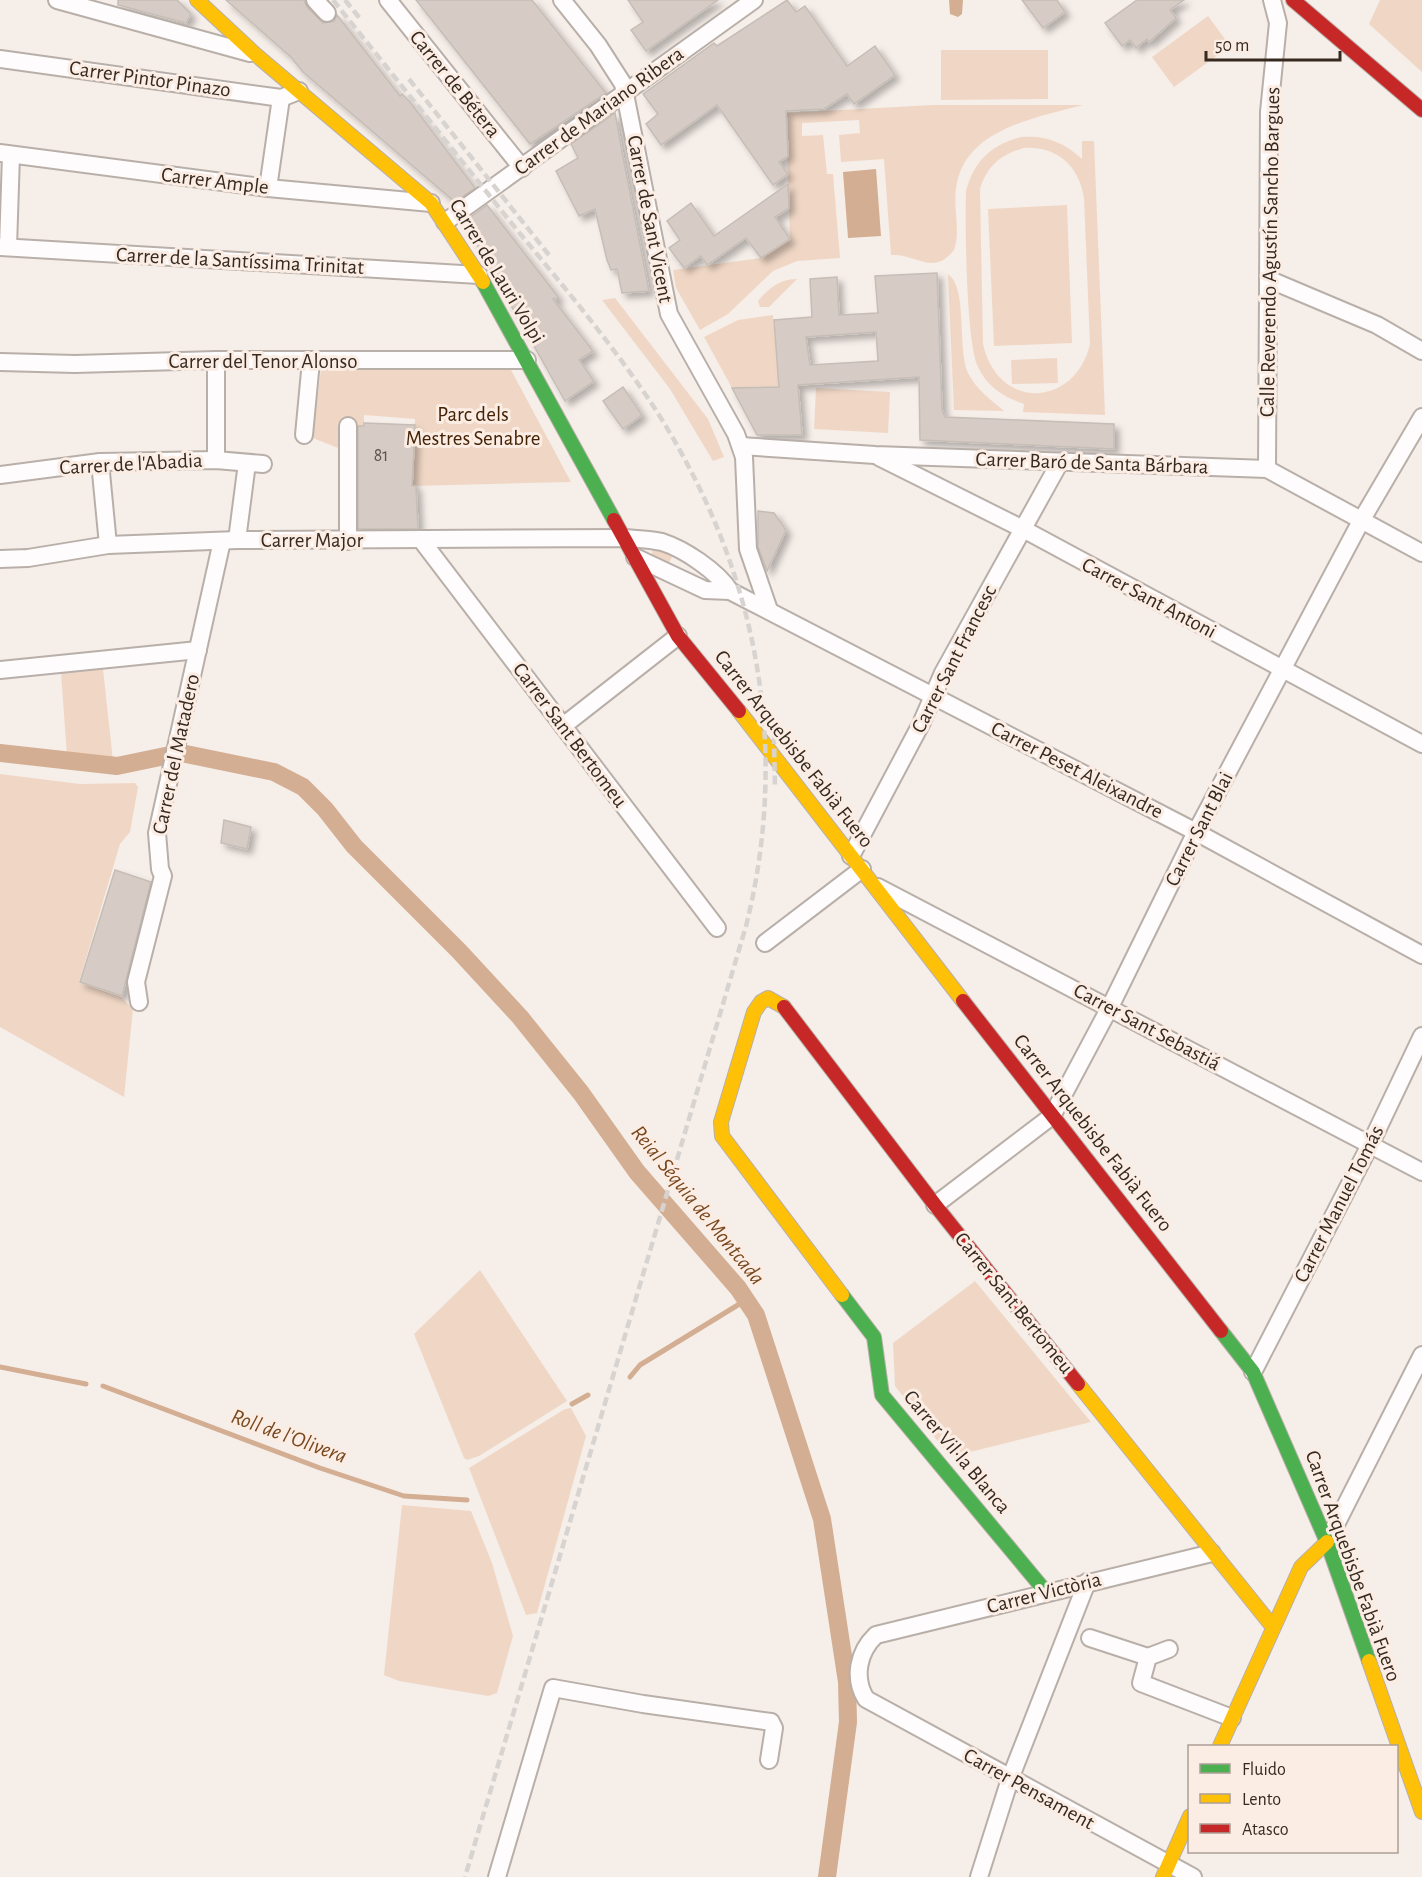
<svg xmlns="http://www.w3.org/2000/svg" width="1422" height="1877" font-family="'Alegreya Sans',sans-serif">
  <defs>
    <filter id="shadow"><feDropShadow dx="5" dy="5" stdDeviation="3" flood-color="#0004"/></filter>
  </defs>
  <rect width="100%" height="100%" fill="#f6eee9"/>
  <g fill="#f0d7c5" fill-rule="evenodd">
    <path d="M1380 0H1422V72L1369 24Z"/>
    <path d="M1208 16 1230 46 1174 87 1152 57Z"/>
    <path d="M941 50H1048V99L941 100Z"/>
    <path d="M933 105H1083C1035 118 963 129 956 189 953 208 961 232 954 250 933 277 916 253 891 255L884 159 841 162 839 135 860 133 859 120 802 123V136L823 135 827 174H833L840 258 797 261 773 271 728 314 700 330 676 288 673 270 761 258 790 239 786 113Z"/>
    <path d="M1021 137C1045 135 1064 142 1082 159V141H1094L1105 415 1023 412 1024 404C1004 397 987 387 978 367 966 343 965 223 966 191 974 161 991 145 1021 137ZM1024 148C1057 146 1079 166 1084 198L1090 344C1075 408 998 411 983 344L980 189C987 166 1001 154 1024 148Z"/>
    <path d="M1067 205 1072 343 994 346 988 209Z"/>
    <path d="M948 274C968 288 957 347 968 373 976 389 991 400 1004 411L954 410Z"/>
    <path d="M797 279 769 307H760L758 301C769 288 780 279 797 279Z"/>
    <path d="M615 298 708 419 724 457 713 461 670 389 602 300Z"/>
    <path d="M773 315 779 387 732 388 704 337 738 320Z"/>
    <path d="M1057 358 1058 383 1012 384 1011 360Z"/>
    <path d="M321 368H510L571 482 412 486 415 419 364 415V426L339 425 338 448 313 438Z"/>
    <path d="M816 388 890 392 888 433 814 429Z"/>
    <path d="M658 547 673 555 668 565 652 556V551Z"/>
    <path d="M103 669 113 761 67 756 61 673Z"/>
    <path d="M0 774 80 784 135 783 138 787 130 832 120 844 79 982 121 997 133 1009 124 1097 0 1027Z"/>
    <path d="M480 1270 567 1401 479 1456 467 1460 464 1458 414 1334Z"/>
    <path d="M975 1281 1091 1422 950 1457 895 1386 893 1343Z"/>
    <path d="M571 1408 586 1436 537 1613 526 1615 469 1468 565 1409Z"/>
    <path d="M402 1505 471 1511 492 1563 513 1636 497 1693 488 1696 399 1681 384 1675Z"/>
  </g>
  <g fill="#d3ae92">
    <path d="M949 0H963L962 14 958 17 950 14Z"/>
    <path d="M876 169 881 236 848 238 843 172Z"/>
  </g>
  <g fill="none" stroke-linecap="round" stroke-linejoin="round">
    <g stroke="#d3ae92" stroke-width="5">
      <path d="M0 1367 86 1384"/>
      <path d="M630 1377 640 1365 746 1300"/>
      <path d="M103 1386 320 1468 404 1496 467 1500"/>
      <path d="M572 1404 588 1395"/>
    </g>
    <g stroke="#d3ae92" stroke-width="18">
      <path d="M0 753 117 766 170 755"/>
      <path d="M186 754 274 772 303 787 325 809 354 846 459 951 520 1017 581 1093 637 1172 738 1288 756 1315 822 1519 847 1682 848 1722 827 1877"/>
    </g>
  </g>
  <g fill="#d6ccc5" stroke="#c6bdb6" stroke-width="1.5" fill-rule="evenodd" filter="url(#shadow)">
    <path d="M118 0H177L191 14 186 23 118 5Z"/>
    <path d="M226 0H304L307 7 323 23 334 21 337 15 400 96 402 94 410 102 475 188 455 202 303 72 291 57Z"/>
    <path d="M416 0H532L606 93 530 144Z"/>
    <path d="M628 0H718L646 51 631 30 643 22Z"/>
    <path d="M787 0 796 12 805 6 847 66 875 46 895 75 854 104 847 94 824 109 786 111 788 156 779 162 788 174 773 185 717 105 661 145 646 124 658 114 643 94 714 43 717 46Z"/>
    <path d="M1022 0H1057L1065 12 1043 28Z"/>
    <path d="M1137 0H1184L1170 10 1176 18 1149 42 1147 39 1136 48 1130 40 1122 46 1105 23Z"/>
    <path d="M615 113 624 162 649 291 622 293 617 269 611 270 607 260 595 209 579 216 556 171 578 158 571 144Z"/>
    <path d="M788 184 789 208 775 217 790 239 761 258 746 238 707 265 701 256 684 268 669 248 680 240 667 221 691 203 714 236Z"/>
    <path d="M487 205 559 298 553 299 593 351 579 360 594 381 565 401 464 222Z"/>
    <path d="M937 273 942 410 945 417 1114 424V449L920 440 919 377 798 385 802 435H757L732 388 779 387 774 320 812 317 810 279 837 277 839 315 878 313 875 276ZM876 332 878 361 810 365 806 337Z"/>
    <path d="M623 387 642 415 623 429 603 401Z"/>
    <path d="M364 423 415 425 412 486H416L418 529H358V426H364Z"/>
    <path d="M758 511 774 513 786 530 767 571 758 547Z"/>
    <path d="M224 820 251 827 247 849 221 843Z"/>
    <path d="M115 870 151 882 122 996 80 982Z"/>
  </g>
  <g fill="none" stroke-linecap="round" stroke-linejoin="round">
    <defs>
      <g id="street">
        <path d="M57 0 250 53"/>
        <path d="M315 0 327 13"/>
        <path d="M388 0 522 168"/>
        <path d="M562 0 598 45 623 84 669 314 736 434 744 457 748 549 769 610"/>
        <path d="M0 59 281 98 299 91"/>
        <path d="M0 153 268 188 431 203"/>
        <path d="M268 188 281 98"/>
        <path d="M445 222 754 0"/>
        <path d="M0 247 479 275"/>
        <path d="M8 247 11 155"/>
        <path d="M1268 279 1377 325 1422 351"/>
        <path d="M0 362 75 364 216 360H527"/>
        <path d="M348 426V541"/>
        <path d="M304 435 311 361"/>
        <path d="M741 446 875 455 1267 469 1422 553"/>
        <path d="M879 457 1023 529 1422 744"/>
        <path d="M216 460V360"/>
        <path d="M100 462 108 545"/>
        <path d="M1267 469 1269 112 1278 23 1272 0"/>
        <path d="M0 475 100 462 216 460 263 464"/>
        <path d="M237 540 247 463"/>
        <path d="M422 541 717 928"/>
        <path d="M635 557 705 590 730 591"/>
        <path d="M0 559 28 558 108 545 237 540 624 538C636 539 650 539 662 542 684 549 717 571 730 591"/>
        <path d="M730 591 1196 832 1422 955"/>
        <path d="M0 670 198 650"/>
        <path d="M563 726 678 636"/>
        <path d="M851 856 921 724 943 673 1060 462"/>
        <path d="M878 887 1422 1172"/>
        <path d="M765 943 862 869"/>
        <path d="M139 1002 136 982 163 876 160 869 157 833 222 541"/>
        <path d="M935 1205 1052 1116 1110 1007 1196 832 1361 521 1422 417"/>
        <path d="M1253 1372 1370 1145 1422 1036"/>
        <path d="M1327 1542 1422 1355"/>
        <path d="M1090 1638 1148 1657"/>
        <path d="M1169 1649 1148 1657 1141 1683 1232 1718"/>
        <path d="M497 1877 553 1688 643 1704 771 1722 774 1728 769 1760"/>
        <path d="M979 1877 1010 1779 1087 1582"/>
        <path d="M1193 1877 866 1699C853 1678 858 1652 876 1635L1212 1553"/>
      </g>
      <g id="fast">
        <path d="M483 282 614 520"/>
        <path d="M842 1295 874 1337 882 1395 1046 1592"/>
        <path d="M1221 1331 1253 1372 1327 1542 1369 1661"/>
      </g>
      <g id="slow">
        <path d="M197 0 255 54 431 203 483 282"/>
        <path d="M739 711 963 1001"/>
        <path d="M784 1007 768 998 761 1002 754 1012 721 1122 722 1136 842 1295"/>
        <path d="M1078 1384 1273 1627"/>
        <path d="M1369 1661 1422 1812"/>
        <path d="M1220 1746 1301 1567 1327 1542"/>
        <path d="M1163 1877 1190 1816"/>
      </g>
      <g id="jam">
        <path d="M1293 0 1422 110"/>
        <path d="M614 520 678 636 739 711"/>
        <path d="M963 1001 1221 1331"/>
        <path d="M784 1007 935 1205 1078 1384"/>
      </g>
    </defs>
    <use href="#street" stroke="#b9afa9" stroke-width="20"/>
    <use href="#fast" stroke="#b9afa9" stroke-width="16"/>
    <use href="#slow" stroke="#b9afa9" stroke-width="16"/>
    <use href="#jam" stroke="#b9afa9" stroke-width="16"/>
    <use href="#street" stroke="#fefcfc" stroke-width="16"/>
    <use href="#fast" stroke="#4caf50" stroke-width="14"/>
    <use href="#slow" stroke="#ffc107" stroke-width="14"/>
    <use href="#jam" stroke="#c62828" stroke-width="14"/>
    <g stroke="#d6d3d0" stroke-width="4.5" stroke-dasharray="9 4.5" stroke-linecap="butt">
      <path d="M333 0C393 75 453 150 513 225 563 286 616 348 659 415 757 571 791 747 746 926L465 1877"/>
      <path d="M345 0 362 21"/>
      <path d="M409 79 549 255"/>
      <path d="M774 735 775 789"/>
    </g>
  </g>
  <g text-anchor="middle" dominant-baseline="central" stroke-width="6" stroke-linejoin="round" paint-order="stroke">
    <g font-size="18" fill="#5e5249">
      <text x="381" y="456">81</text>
    </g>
    <g font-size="21" fill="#362a20" stroke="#fbede4">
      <text transform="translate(150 79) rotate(8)">Carrer Pintor Pinazo</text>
      <text transform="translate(455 84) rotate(51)">Carrer de Bétera</text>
      <text transform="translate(599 111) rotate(-36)">Carrer de Mariano Ribera</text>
      <text transform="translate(215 181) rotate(7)">Carrer Ample</text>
      <text transform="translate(650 219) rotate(79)">Carrer de Sant Vicent</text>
      <text transform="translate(1270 252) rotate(-89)">Calle Reverendo Agustín Sancho Bargues</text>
      <text transform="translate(240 261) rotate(3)">Carrer de la Santíssima Trinitat</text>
      <text transform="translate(497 271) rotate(59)">Carrer de Lauri Volpi</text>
      <text x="263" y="361">Carrer del Tenor Alonso</text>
      <text transform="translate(1092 463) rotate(2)">Carrer Baró de Santa Bárbara</text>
      <text transform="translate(131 464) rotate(-3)">Carrer de l'Abadia</text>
      <text x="312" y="540">Carrer Major</text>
      <text transform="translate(1149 598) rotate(28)">Carrer Sant Antoni</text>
      <text transform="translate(954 659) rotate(-63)">Carrer Sant Francesc</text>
      <text transform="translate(570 735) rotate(53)">Carrer Sant Bertomeu</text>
      <text transform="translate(794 749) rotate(52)">Carrer Arquebisbe Fabià Fuero</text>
      <text transform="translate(176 754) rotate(-78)">Carrer del Matadero</text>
      <text transform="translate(1077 770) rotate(27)">Carrer Peset Aleixandre</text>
      <text transform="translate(1199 829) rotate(-63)">Carrer Sant Blai</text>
      <text transform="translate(1147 1027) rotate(28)">Carrer Sant Sebastiá</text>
      <text transform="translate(1093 1133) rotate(52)">Carrer Arquebisbe Fabià Fuero</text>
      <text transform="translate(1339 1204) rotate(-63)">Carrer Manuel Tomás</text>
      <text transform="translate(1014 1303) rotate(51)">Carrer Sant Bertomeu</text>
      <text transform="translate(957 1452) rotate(50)">Carrer Vil·la Blanca</text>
      <text transform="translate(1353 1566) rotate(70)">Carrer Arquebisbe Fabià Fuero</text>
      <text transform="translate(1044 1593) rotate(-14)">Carrer Victòria</text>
      <text transform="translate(1029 1789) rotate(29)">Carrer Pensament</text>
    </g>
    <g font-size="21" fill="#442204" stroke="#fbede4">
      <text x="473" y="414">Parc dels<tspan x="473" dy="24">Mestres Senabre</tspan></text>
    </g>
    <g font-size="22" font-style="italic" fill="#78471d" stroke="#fbede4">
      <text transform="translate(698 1205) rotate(51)">Reial Séquia de Montcada</text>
      <text transform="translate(289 1436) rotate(20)">Roll de l'Olivera</text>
    </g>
  </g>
  <rect x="1188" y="1745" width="210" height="108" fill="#fbede4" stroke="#ac9f96" stroke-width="1.5"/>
  <rect x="1200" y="1764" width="30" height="9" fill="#4caf50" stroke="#ac9f96" stroke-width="1.5"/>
  <text x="1242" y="1775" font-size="18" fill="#362a20">Fluido</text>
  <rect x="1200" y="1794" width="30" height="9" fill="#ffc107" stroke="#ac9f96" stroke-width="1.5"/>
  <text x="1242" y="1805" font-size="18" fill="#362a20">Lento</text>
  <rect x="1200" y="1824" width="30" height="9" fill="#c62828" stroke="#ac9f96" stroke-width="1.5"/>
  <text x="1242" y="1835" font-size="18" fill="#362a20">Atasco</text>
  <path d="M1206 51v9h134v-9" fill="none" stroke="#362a20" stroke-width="3"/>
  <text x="1215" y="51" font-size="18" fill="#362a20" stroke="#fbede4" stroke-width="4.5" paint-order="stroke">50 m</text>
</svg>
